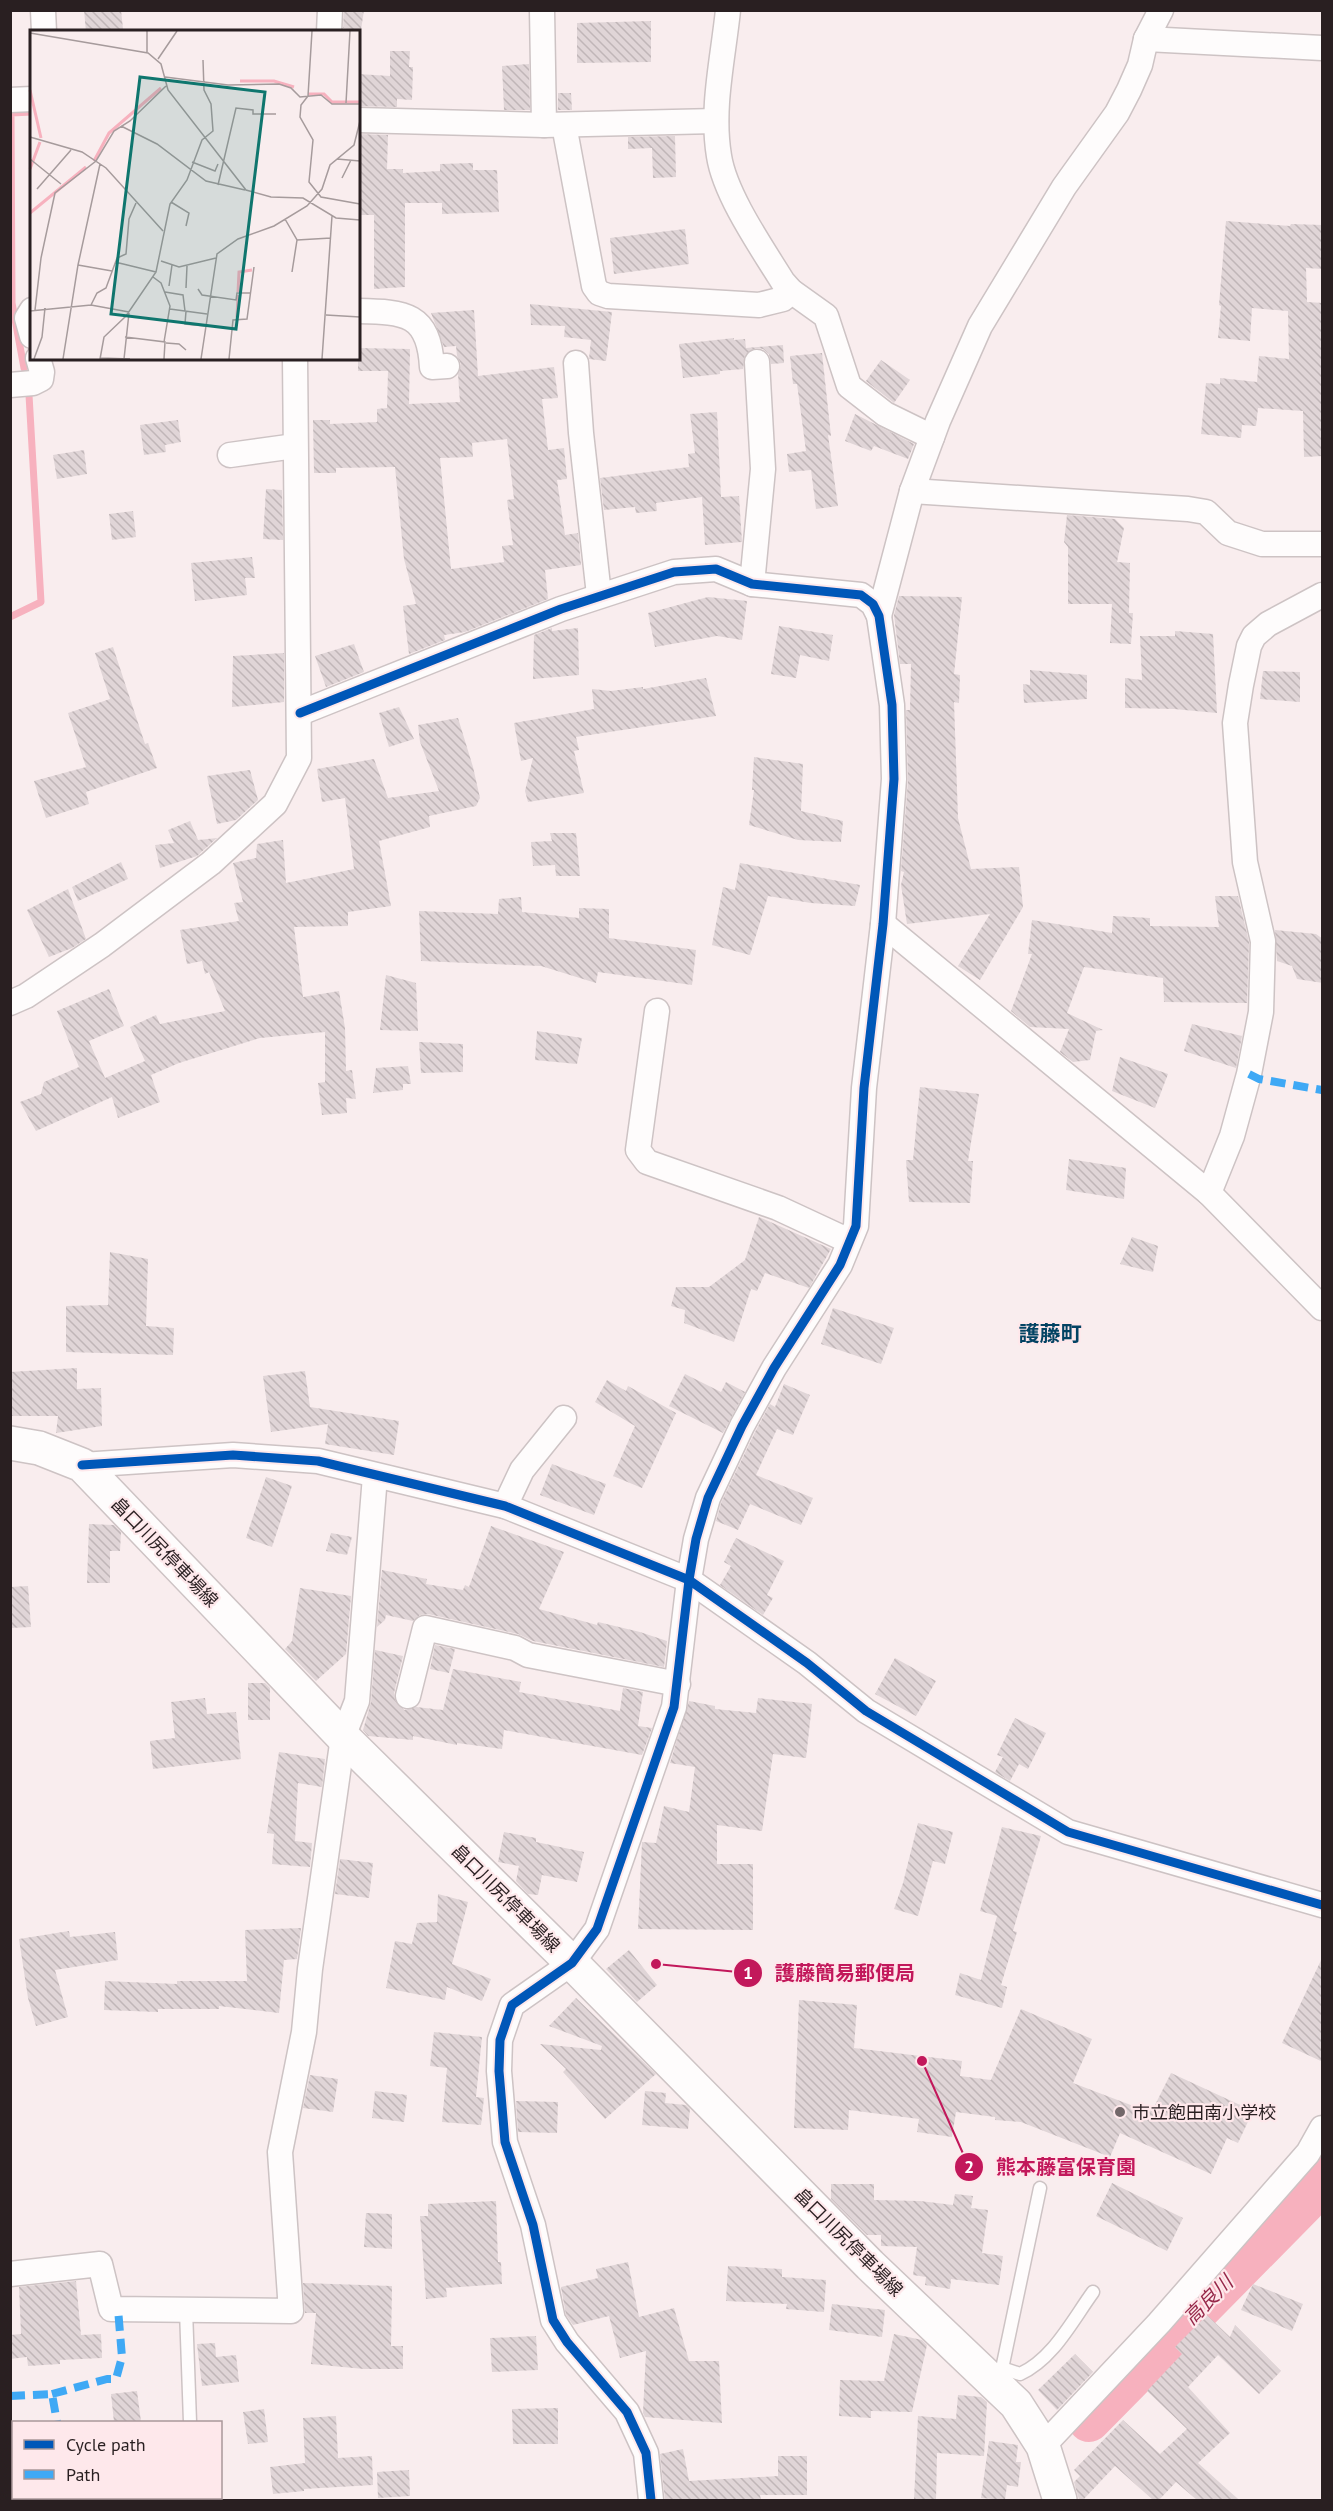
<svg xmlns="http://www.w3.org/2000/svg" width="1333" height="2511" font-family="'PT Sans','Noto Sans JP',sans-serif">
  <defs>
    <pattern id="building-back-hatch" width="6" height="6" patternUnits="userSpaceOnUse" patternTransform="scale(1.5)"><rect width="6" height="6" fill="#e0d5d7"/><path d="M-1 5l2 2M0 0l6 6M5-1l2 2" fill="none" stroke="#c0b6b8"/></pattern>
  </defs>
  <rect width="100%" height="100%" fill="#f9edee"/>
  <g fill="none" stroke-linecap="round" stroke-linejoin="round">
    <g stroke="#f7b1be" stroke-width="7">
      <path d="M24 368 12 303 11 113 32 112"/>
      <path d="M10 617 41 602 29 395"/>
    </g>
    <path stroke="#f7b1be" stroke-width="42" d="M1089 2421 1304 2203 1322 2176"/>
  </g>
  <g fill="url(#building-back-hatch)" fill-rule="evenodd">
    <path d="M84 10H121L123 29 86 32Z"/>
    <path d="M344 10H364L361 30 343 28Z"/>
    <path d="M651 21V62L577 63V23Z"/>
    <path d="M390 51H410L409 67H413L412 100 397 99V107L358 106V74L390 76Z"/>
    <path d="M529 64 530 110H504L502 66Z"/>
    <path d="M558 93H571L572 110H558Z"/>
    <path d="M358 134 388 135 387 169H403V173L440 171V164L473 163V170H497L499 212 442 214V203H405V287L374 289V215H358Z"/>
    <path d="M675 136 676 177 653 178 652 148 628 149V137Z"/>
    <path d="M1226 221 1290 226 1291 224 1323 225V269L1306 268 1307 302 1323 303V456L1304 457 1303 411 1258 408 1256 426 1242 425 1241 438 1201 434 1206 383 1220 384V378L1257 382 1259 356 1289 359 1288 311 1252 308 1250 341 1218 338 1221 306 1219 305Z"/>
    <path d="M685 229 689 264 614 274 610 238Z"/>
    <path d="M530 304 612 312 606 361 589 359 591 340 564 337 565 326 531 325Z"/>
    <path d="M474 310 478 376 554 367 558 398 542 399 548 450 564 448 567 479 557 480 565 535 578 533 581 565 545 570 548 599 465 632 444 635 445 640 409 654 403 606 416 604 404 559 395 467 336 468V473H314L313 420H330V424L377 422V409L387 408 388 371H358V348L410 349 409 404 460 402 458 374 461 364 457 356 456 346 444 347 431 313ZM507 439 514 499 507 500 513 545 502 546 504 562 451 569 440 458 473 457 472 443Z"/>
    <path d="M734 338V340L745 339 746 348 783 345 784 363 771 364 769 354 763 349 756 348 745 355 743 369 720 371V374L683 378 679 344Z"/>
    <path d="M822 353 831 436 828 435 838 506 816 509 811 470 789 472 787 454 806 451 797 384H793L790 356Z"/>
    <path d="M881 360 910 380 894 403 866 381Z"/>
    <path d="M717 412 721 497 739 496 742 542 705 545 702 497 656 503 657 511 636 513 635 507 604 510 600 478 689 467 688 454 695 453 690 414Z"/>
    <path d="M855 414 914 444 908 459 874 446 871 451 845 441Z"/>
    <path d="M178 420 181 442 165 445 166 452 144 455 140 425Z"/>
    <path d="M84 450 87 474 57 479 53 455Z"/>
    <path d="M266 489 282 490 283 540 263 539Z"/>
    <path d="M133 511 136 537 112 540 109 514Z"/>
    <path d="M1067 515 1115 519 1124 528 1117 562 1130 563 1129 613H1133L1131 644 1110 643 1112 604H1068V547L1064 542Z"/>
    <path d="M252 557 255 578H245L247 595 195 601 191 563Z"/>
    <path d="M899 596 962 597 954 674 960 675 959 703 954 702 958 818 971 869 1019 867 1023 907 980 980 958 966 990 914 907 924 901 885 904 872 901 871 908 780 906 710H910L911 664H900L894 615Z"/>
    <path d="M708 597 747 601 742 640 717 636 655 647 648 613Z"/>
    <path d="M779 626 833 635 829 661 800 655 796 678 771 674Z"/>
    <path d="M552 628V631L578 628 579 675 533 679 534 635Z"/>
    <path d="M1175 631 1213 634 1217 713 1174 709 1125 708V678L1142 680 1140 636H1175Z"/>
    <path d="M354 644 364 672 326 687 315 656Z"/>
    <path d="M113 647 145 744 148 743 157 768 86 792 89 804 46 818 34 781 86 767 68 713 110 699 95 653Z"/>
    <path d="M284 653V702L232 707 233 656Z"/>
    <path d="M1030 670 1087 675V699L1024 703 1023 684 1030 685Z"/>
    <path d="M1263 671 1300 672V702L1260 699Z"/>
    <path d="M706 678 716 716 576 737 579 750 574 751 584 793 528 802 525 791 533 758 521 761 514 723 594 709 592 689 611 691 643 687V689Z"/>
    <path d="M399 707 414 739 389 747 379 713Z"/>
    <path d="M458 718 473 767 480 798 476 806 429 816 430 827 379 841 391 906 348 912V926L294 927 303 997 339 991 345 1028 346 1071 352 1070 356 1099 346 1098 347 1113 322 1115 318 1083 325 1082V1032L260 1038 179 1063 151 1075 160 1102 118 1118 112 1097 36 1131 20 1102 41 1094 44 1082 79 1067 57 1011 109 989 124 1026 89 1041 105 1078 145 1061 130 1027 156 1015 160 1024 225 1011 209 972 205 974 202 961 187 964 180 930 239 921 234 903 243 902 233 863 256 858 257 844 283 840 286 883 354 869 345 798 322 802 317 769 374 759 388 798 439 791 420 742 418 725Z"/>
    <path d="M754 757 803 764 801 811 843 821 841 842 798 840 749 825 754 790H752Z"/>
    <path d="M250 770 258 800 236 820 217 824 207 776Z"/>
    <path d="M190 821 198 840 217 838 197 856 160 868 155 845 174 843 168 830Z"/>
    <path d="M550 833H576L580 876H556L555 865 533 866 531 842 552 841Z"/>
    <path d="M121 862 128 879 78 901 72 887Z"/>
    <path d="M740 863 860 885 855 906 811 903 768 896 750 955 712 945 723 887 735 890Z"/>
    <path d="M68 889 86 939 72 948 49 957 27 910Z"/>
    <path d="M1215 896H1238L1249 942 1247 1003 1164 1002 1163 978 1084 967 1067 1013 1103 1030 1096 1031 1090 1060 1073 1062 1060 1052 1069 1029 1030 1027 1011 1011 1032 954H1028L1032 920 1112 933 1113 916 1150 918V926L1219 927Z"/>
    <path d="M521 897 522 912 579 918V908L609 909V938L696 950 692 985 598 972 596 983 541 966 421 961 419 911 498 914 499 899Z"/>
    <path d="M1275 930 1316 934 1323 939V983L1297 979 1292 966 1277 961Z"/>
    <path d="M386 975 416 983 418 1031 380 1030Z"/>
    <path d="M1192 1024 1242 1036 1236 1068 1184 1051Z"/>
    <path d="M537 1031 582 1038 577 1064 535 1060Z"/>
    <path d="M419 1042 463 1044V1072L421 1073Z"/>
    <path d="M1120 1057 1168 1074 1155 1108 1112 1091Z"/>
    <path d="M408 1066 411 1084H403V1090L373 1093 376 1068Z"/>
    <path d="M920 1087 979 1094 968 1161H973L970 1203 909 1202 906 1160H913Z"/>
    <path d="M1069 1159 1126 1168 1124 1199 1066 1190Z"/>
    <path d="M759 1217 831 1249 809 1288 765 1273 757 1291 751 1289 734 1342 684 1323 685 1310 671 1306 676 1287H709L745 1260Z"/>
    <path d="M1132 1237 1158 1246 1153 1272 1120 1264Z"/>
    <path d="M110 1252 148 1259 146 1326 174 1328 173 1355 66 1352V1306L108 1305Z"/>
    <path d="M833 1308 894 1328 881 1364 821 1344Z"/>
    <path d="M77 1368V1389L101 1388 102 1426 56 1433 58 1416H10V1372Z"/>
    <path d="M305 1371 310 1407 399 1421 394 1455 325 1444 328 1424 271 1432 263 1376Z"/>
    <path d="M685 1374 721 1392 726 1382 745 1392 723 1433 669 1406Z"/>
    <path d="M607 1380 626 1391 628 1386 676 1413 642 1488 613 1476 635 1426 595 1402Z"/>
    <path d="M784 1384 810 1395 793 1435 777 1429 756 1475 813 1498 801 1525 750 1504 738 1530 716 1521 721 1503 755 1432 770 1404 775 1407Z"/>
    <path d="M552 1464 606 1484 594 1515 540 1495Z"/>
    <path d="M266 1477 292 1486 272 1547 246 1538Z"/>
    <path d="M89 1524 114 1525 121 1532 120 1551H110V1583H87Z"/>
    <path d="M491 1526 564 1552 539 1609 597 1625 598 1622 640 1632 667 1641 664 1667 533 1641 518 1634 428 1614 420 1615 413 1621 386 1615 385 1620 377 1627 382 1570 427 1579 426 1584 463 1590 465 1585 469 1587Z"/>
    <path d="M331 1533 352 1537 347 1555 326 1551Z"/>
    <path d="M736 1538 784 1561 767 1595 773 1598 763 1615 720 1585 731 1566 724 1562Z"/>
    <path d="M28 1586 31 1627 10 1628V1587Z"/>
    <path d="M300 1588 351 1596 346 1654 316 1681 285 1649 292 1641Z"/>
    <path d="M435 1645 455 1649 449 1673 430 1669Z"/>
    <path d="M375 1650 403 1656 394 1693 395 1700 404 1710 416 1707 443 1710 453 1669 521 1682 519 1692 620 1711 623 1688 643 1692 638 1726 652 1728 642 1755 504 1730 502 1749 457 1743V1745L413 1736V1740L368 1736 363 1730 371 1702Z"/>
    <path d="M895 1658 936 1681 916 1716 875 1694Z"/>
    <path d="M248 1683H265L270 1688V1720H248Z"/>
    <path d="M205 1698 207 1714 236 1712 241 1759 153 1769 150 1741 175 1738 171 1702Z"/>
    <path d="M758 1698 812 1704 806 1758 773 1754 762 1831 717 1825V1864H753V1930L638 1929 642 1842 656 1843 664 1806 689 1812 695 1767 670 1763 689 1701 715 1706V1709L756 1713Z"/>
    <path d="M1015 1718 1046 1733 1028 1769 1019 1764 1010 1781 995 1772 1003 1757 997 1755Z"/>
    <path d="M279 1752 325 1759 322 1787 298 1783 295 1841 312 1843 310 1867 272 1864 274 1834 267 1833Z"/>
    <path d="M918 1823 953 1832 945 1864 933 1861 918 1916 894 1909 903 1883Z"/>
    <path d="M1002 1827 1041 1836 1013 1931 1017 1932 1001 1985 1007 1987 1002 2008 955 1995 960 1973 981 1980 997 1916 980 1911Z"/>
    <path d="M504 1832 536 1838V1842L584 1852 577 1882 542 1875 538 1895 528 1894 516 1881 519 1866 498 1862Z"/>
    <path d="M340 1859 373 1863 369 1898 335 1894Z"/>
    <path d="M438 1894 468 1902 452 1964 491 1979 482 2001 447 1987 445 2000 386 1988 395 1941 412 1944 417 1923 437 1922Z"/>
    <path d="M301 1928 297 1959 284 1960 279 2013 219 2006V2009H158V2012L104 2010 105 1981 177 1984V1981H247L245 1930Z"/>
    <path d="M69 1931 70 1937 115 1932 118 1960 55 1970 68 2017 36 2026 28 1998 19 1939Z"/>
    <path d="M629 1950 657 1985 637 2002 606 1969Z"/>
    <path d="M1323 1956V2062L1282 2043Z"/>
    <path d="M576 1998 656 2074 605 2119 563 2072 566 2069 540 2044 601 2050 602 2046 549 2026Z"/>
    <path d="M799 2000 857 2005 854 2048 962 2061 960 2076 991 2080 1021 2009 1092 2039 1073 2083 1149 2112 1150 2110 1152 2111 1171 2073 1253 2111 1238 2143 1227 2138 1211 2174 1120 2133 1110 2157 1021 2122 995 2120V2117L956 2112 952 2137 917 2132 919 2119 849 2110 848 2130 794 2128Z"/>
    <path d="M434 2032 482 2037 476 2097 484 2098 481 2125 442 2122 447 2068 430 2066Z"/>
    <path d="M310 2075 338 2079 333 2112 303 2108Z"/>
    <path d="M375 2091 407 2095 404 2122 372 2118Z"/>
    <path d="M645 2091 666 2093 665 2103 686 2105 690 2109 688 2129 642 2125Z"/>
    <path d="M516 2101 558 2102 557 2133 518 2132Z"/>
    <path d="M1112 2183 1183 2218 1167 2251 1096 2216Z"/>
    <path d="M831 2184H874V2200L920 2201 953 2205 955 2194 973 2196 971 2208 988 2210 982 2253 1003 2256 999 2285 951 2279 950 2289 925 2285 926 2277 913 2275 917 2247 881 2246V2235H867L831 2199Z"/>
    <path d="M496 2201 498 2262H501L502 2284 446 2288 447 2297 426 2299 420 2216H428V2204Z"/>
    <path d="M366 2213 392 2214V2249L364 2247Z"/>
    <path d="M628 2262 639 2317 674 2308 689 2361H719L722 2423 645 2417 643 2413 646 2351 620 2358 609 2316 573 2325 566 2315 561 2287 598 2278 596 2269Z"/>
    <path d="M728 2266 782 2269V2277L826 2280 824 2312 786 2309 787 2304 726 2301Z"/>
    <path d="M76 2281 81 2335 101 2334 102 2358 60 2360V2364L28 2366 27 2357 10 2359V2335L21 2334 19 2287Z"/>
    <path d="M303 2283 392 2286 391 2346H403V2369H364L311 2364 316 2313H305Z"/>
    <path d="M1253 2284 1303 2304 1292 2331 1241 2310Z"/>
    <path d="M832 2304 885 2310 882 2337 829 2330Z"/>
    <path d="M1207 2315 1230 2337 1235 2325 1281 2371 1259 2394 1218 2355 1188 2387 1230 2433 1198 2463 1239 2500H1197L1176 2482 1159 2500H1153L1115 2466 1083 2500H1079L1074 2482 1080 2476 1074 2470 1123 2420 1160 2454 1187 2429 1147 2391 1182 2354 1175 2347Z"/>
    <path d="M894 2334 922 2340 927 2345 912 2412 871 2411V2418L839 2416 840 2380 884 2381Z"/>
    <path d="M536 2336 538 2370 492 2372 490 2338Z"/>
    <path d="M215 2343 216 2357 236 2355 239 2382 202 2386 197 2344Z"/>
    <path d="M1075 2354 1093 2372 1057 2410 1038 2390Z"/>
    <path d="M137 2391 141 2422H114L111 2394Z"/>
    <path d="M958 2395 981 2397 987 2402 984 2456 937 2453 936 2500H914L918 2416 956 2419Z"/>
    <path d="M558 2408V2444H513L512 2409Z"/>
    <path d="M264 2409 268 2442 248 2444 243 2412Z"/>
    <path d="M336 2416 338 2458 372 2456 373 2485 304 2489V2491L273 2494 270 2467 305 2463 303 2418Z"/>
    <path d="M989 2441 1018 2445 1016 2462H1021L1018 2487 1007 2485 1005 2500 981 2498Z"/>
    <path d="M683 2449 689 2481 778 2476V2456H807V2495H760L761 2500H665L660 2454Z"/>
    <path d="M409 2470 410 2496 378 2498 377 2472Z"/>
  </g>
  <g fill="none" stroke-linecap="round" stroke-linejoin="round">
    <defs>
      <g id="lane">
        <path d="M186 2310 190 2422"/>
        <path d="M1002 2368 1020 2374C1053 2359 1072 2321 1093 2292"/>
        <path d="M999 2383 1040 2188"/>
        <path d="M193 2498V2500"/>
      </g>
      <g id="street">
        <path d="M43 10 44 32"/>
        <path d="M542 10 544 125"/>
        <path d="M728 10C723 59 711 108 719 156 725 195 762 248 783 282L791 291 826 316 849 386 885 414 932 437"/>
        <path d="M329 32 330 10"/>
        <path d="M1146 39 1322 48"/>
        <path d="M10 100 32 99"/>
        <path d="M358 120 544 125 716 121"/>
        <path d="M564 125 594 286 599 293 608 296 759 305 783 299 791 291"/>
        <path d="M32 310 27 318 32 336"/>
        <path d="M358 311C405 312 429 313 432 367L447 366"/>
        <path d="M576 363 581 433 599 595"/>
        <path d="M10 385 33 383 41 379 42 372 38 358"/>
        <path d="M230 455 295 446"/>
        <path d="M912 491 1188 509 1206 512 1228 533 1262 544H1322"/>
        <path d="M752 584 763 469 757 362"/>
        <path d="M879 616 912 491 938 421 980 326 1064 187 1117 113 1129 90 1140 65 1146 39 1161 10"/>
        <path d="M300 713 561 609 674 572 716 569 752 584 861 595 873 604 879 616 892 705 894 779 883 924 864 1088 856 1226 840 1265 774 1368 742 1426 708 1498 696 1539 689 1580 674 1707 597 1929 572 1963 512 2005 500 2040 499 2071 505 2142 533 2225 553 2320 567 2342 627 2412 646 2453 651 2500"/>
        <path d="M883 924 1209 1193 1322 1308"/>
        <path d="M10 1003 26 996 102 945 211 863 275 804 299 758 295 358"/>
        <path d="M657 1011 638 1150 647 1162 778 1208 849 1241"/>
        <path d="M1209 1193 1232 1136 1249 1074 1261 1012 1263 941 1245 862 1235 723 1241 685 1249 646 1254 636 1268 624 1322 595"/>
        <path d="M82 1465 233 1455 318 1461 505 1506 689 1580 807 1663 866 1711 1068 1832 1322 1905"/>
        <path d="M505 1506 522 1470 564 1418"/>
        <path d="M408 1696 425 1628 515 1648 528 1655 678 1684"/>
        <path d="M10 2274 100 2264 111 2309 291 2311 280 2152 304 2032 310 1969 343 1737 357 1701 375 1476"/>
        <path d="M1043 2446 1159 2323 1308 2153 1322 2128"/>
      </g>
      <path id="secondary" d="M10 1443 39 1448 82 1465 343 1737 572 1963 870 2265 1016 2404 1043 2446 1060 2500"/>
    </defs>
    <use href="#lane" stroke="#cdc3c4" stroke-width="15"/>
    <use href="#street" stroke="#cdc3c4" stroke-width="27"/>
    <use href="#secondary" stroke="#cdc3c4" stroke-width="36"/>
    <use href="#lane" stroke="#fefcfc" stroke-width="12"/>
    <use href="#street" stroke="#fefcfc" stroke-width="24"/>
    <use href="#secondary" stroke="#fefcfc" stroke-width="33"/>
    <g stroke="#3fa9f5" stroke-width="8" stroke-dasharray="15 8" stroke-linecap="butt">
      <path d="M1249 1074 1259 1079 1322 1090"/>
      <path d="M52 2394 107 2379H116L122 2357 118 2309"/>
      <path d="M10 2396 52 2394 57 2422"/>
      <path d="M71 2498V2500"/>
    </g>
    <defs>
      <g id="cycleway">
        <path d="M300 713 561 609 674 572 716 569 752 584 861 595 873 604 879 616 892 705 894 779 883 924 864 1088 856 1226 840 1265 774 1368 742 1426 708 1498 696 1539 689 1580 674 1707 597 1929 572 1963 512 2005 500 2040 499 2071 505 2142 533 2225 553 2320 567 2342 627 2412 646 2453 651 2500"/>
        <path d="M82 1465 233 1455 318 1461 505 1506 689 1580 807 1663 866 1711 1068 1832 1322 1905"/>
      </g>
    </defs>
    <use href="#cycleway" stroke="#fee8eb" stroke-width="13"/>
    <use href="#cycleway" stroke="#0057b8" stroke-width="9"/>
  </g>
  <circle fill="#726769" stroke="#fee8eb" stroke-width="2" cx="1120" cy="2112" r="6"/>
  <g text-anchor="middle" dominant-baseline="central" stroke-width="4.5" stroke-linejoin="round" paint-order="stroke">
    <g font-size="18" fill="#291f21" stroke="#fee8eb">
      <text transform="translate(165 1552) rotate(46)">畠口川尻停車場線</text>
      <text transform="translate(506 1898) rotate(45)">畠口川尻停車場線</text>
      <text transform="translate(849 2242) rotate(45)">畠口川尻停車場線</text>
    </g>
    <g font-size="18" fill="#291f21" stroke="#fee8eb" text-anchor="start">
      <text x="1132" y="2112">市立飽田南小学校</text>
    </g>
    <g font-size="20" font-style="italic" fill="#962849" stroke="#fee8eb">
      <text transform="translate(1208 2300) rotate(-45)">高良川</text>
    </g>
    <g font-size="21" font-weight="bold" fill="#034363" stroke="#fee8eb">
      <text x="1050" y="1333">護藤町</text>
    </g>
  </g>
  <g transform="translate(30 30)">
    <rect width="330" height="330" fill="#f9edee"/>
    <path fill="none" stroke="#f7b1be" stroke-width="3" d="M210 51H244L264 57M0 60 11 108M278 64H294L302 72H330M64 131 79 103 131 58M0 139 10 112M0 183 56 137M208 262 209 242 222 240M207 287 208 265"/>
    <path fill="none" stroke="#a69b9c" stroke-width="1.5" d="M0 3 118 23 131 34 138 60 216 160 241 167 273 168 306 188 330 190M117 22V1M128 29 147 1M135 47 198 55 249 54 261 58 270 67 291 65 302 74H330M278 66 271 75 270 87 283 110 279 152 291 167 330 174M278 66 282 1M316 73 320 1M91 96 127 114 176 151 215 160M0 107 52 122 76 138 133 201M0 129 31 154M307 129 330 131M162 132 185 141 188 134M312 148 321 130M188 155 206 78 223 80V84H246M7 159 41 120M141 172 159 183 156 196M255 189 267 210 262 242M267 210 301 208M131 231 149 237 186 228M85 232 126 242M48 235 82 241M123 247 131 253 140 276 134 312M139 256 142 235M156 258 157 236M168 259 172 265 206 270 207 263H220M135 262 153 265 155 281M61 275 67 263 76 258 87 228 96 224 99 189 106 173M140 279 177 284M5 280 11 228 25 163 66 131 84 101 100 91 136 56M0 281 61 275 99 282M156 281 155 294 175 296M296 285 330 287M95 307 135 312 134 329M136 313 149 314 156 320M71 328 100 329M4 329 12 307 15 278M33 329 48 235 70 134M70 329 74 307 96 286 126 242 140 174 157 150 172 110 183 101 181 74 174 60 173 30M94 329 99 283M171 329 187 224 208 209 244 196 277 176 292 159 300 135 324 115 330 91M199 329 203 290 217 289 224 237M292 329 302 186"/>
    <path fill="#0f766e" fill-opacity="0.15" stroke="#0f766e" stroke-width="3" d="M110 47 235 62 206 299 81 284Z"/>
    <rect width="330" height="330" fill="none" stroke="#291f21" stroke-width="3"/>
  </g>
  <path fill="none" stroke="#c2185b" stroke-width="2" d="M656 1964L748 1973M922 2061L969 2167"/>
  <g fill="#c2185b" stroke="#fee8eb" stroke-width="2">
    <circle cx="656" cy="1964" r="6"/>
    <circle cx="922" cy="2061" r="6"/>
    <circle cx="748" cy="1973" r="15"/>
    <circle cx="969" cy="2167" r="15"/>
  </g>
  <g font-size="18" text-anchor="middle" font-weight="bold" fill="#fff">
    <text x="748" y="1979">1</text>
    <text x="969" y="2173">2</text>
  </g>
  <g font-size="20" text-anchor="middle" font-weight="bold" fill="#c2185b" stroke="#fee8eb" stroke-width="4.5" stroke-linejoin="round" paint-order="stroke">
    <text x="845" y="1980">護藤簡易郵便局</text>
    <text x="1066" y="2174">熊本藤富保育園</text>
  </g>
  <rect width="1333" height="2511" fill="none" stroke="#291f21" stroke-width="24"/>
  <rect x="12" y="2421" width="210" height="78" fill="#fee8eb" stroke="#a9989a" stroke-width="1.5"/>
  <rect x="24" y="2440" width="30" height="9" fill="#0057b8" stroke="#a9989a" stroke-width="1.5"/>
  <text x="66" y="2451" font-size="18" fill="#291f21">Cycle path</text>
  <rect x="24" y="2470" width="30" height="9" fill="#3fa9f5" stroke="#a9989a" stroke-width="1.5"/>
  <text x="66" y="2481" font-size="18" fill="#291f21">Path</text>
</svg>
